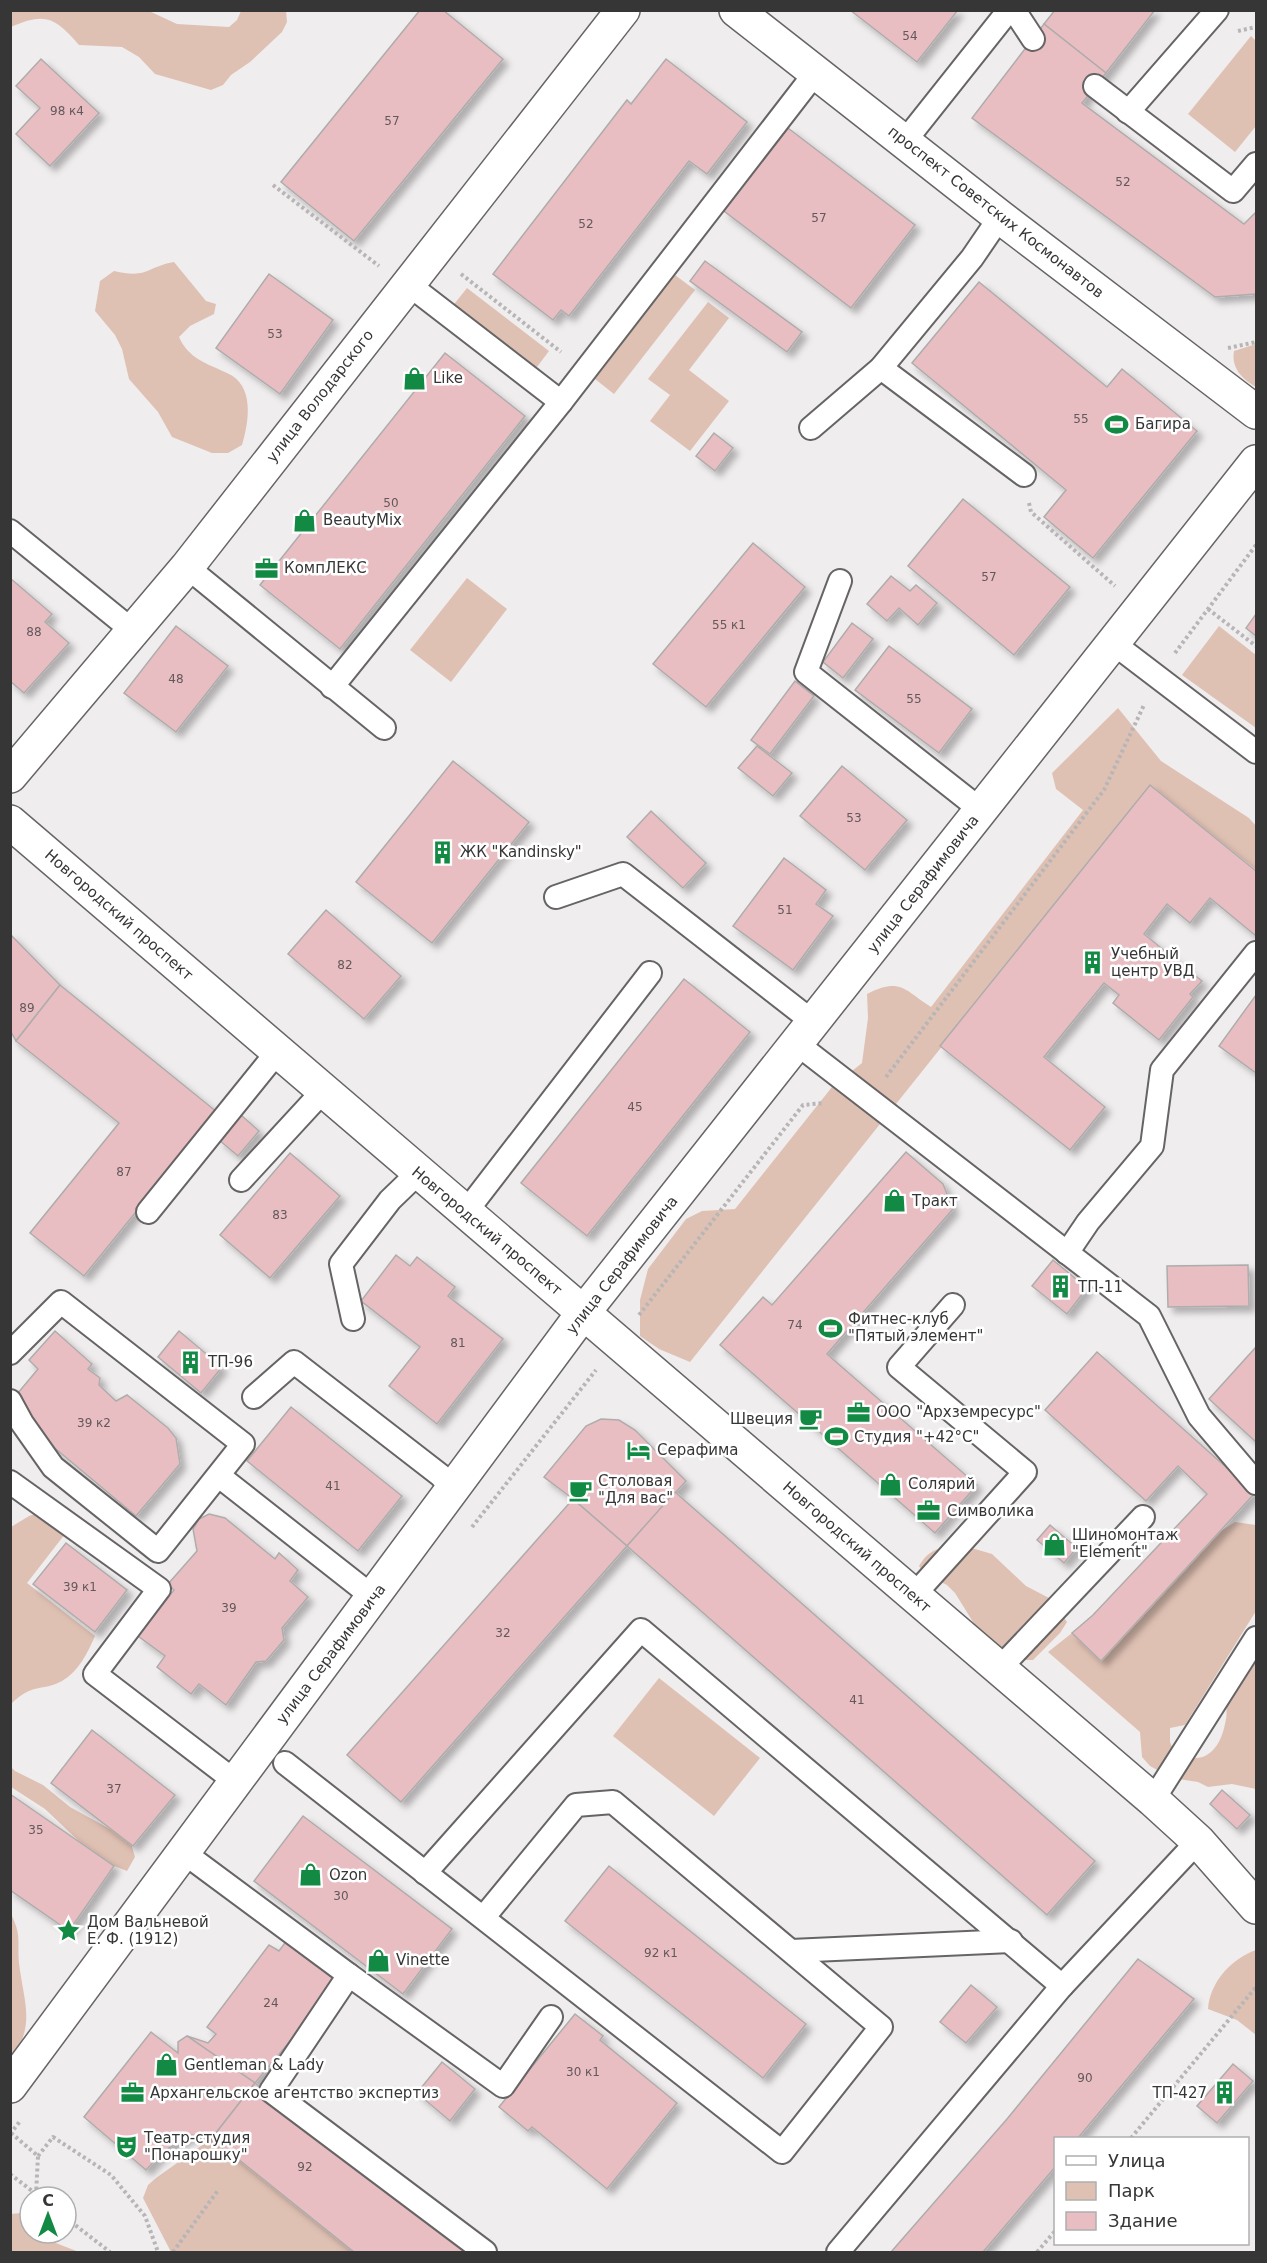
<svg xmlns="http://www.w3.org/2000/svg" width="1267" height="2263" font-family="'DejaVu Sans',sans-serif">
  <defs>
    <filter id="shadow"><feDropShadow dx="5.5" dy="5.5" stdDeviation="3" flood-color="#0004"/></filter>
  </defs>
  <rect width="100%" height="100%" fill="#f0edef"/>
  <g fill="#dfc1b3">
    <path d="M286 10 287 22 282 32 250 62 231 75 223 85 211 90 155 74 139 57 122 47 79 45C55 17 45 12 11 27V11H149L177 24 229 27 237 20 241 11Z"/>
    <path d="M1251 36 1256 41V126L1235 152 1188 114Z"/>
    <path d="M174 262 206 301 216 304 214 314 190 326 179 337C189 359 206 363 227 373 255 385 249 422 242 445L228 453H212L172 437 158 412 129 379 122 349 115 335 95 311 100 281 114 271C148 279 146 267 174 262Z"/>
    <path d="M675 275 695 290 614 394 595 379Z"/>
    <path d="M467 288 549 351 534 371 451 308Z"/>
    <path d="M708 302 729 318 689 370 729 401 690 451 650 421 670 395 648 379Z"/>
    <path d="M1256 344V387C1242 379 1231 368 1234 351Z"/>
    <path d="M467 578 507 609 451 682 410 650Z"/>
    <path d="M1219 626 1256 655V728L1182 675Z"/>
    <path d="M1118 708 1161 761 1249 818 1256 826V867L1255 869 1150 786 690 1362 659 1349 640 1336V1300L648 1269 686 1219 702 1211 735 1209 832 1087 862 1063 868 1018 867 994C901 977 904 990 931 1007L1083 810 1056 789 1052 773Z"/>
    <path d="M44 1511 65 1534 27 1583 95 1636C87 1654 79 1671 62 1681 42 1692 33 1682 11 1704V1527L29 1516Z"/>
    <path d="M1235 1522 1256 1525V1611L1185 1725 1170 1728V1742L1175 1754C1206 1767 1221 1749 1226 1719 1227 1715 1226 1709 1227 1705 1230 1691 1249 1668 1256 1655V1789L1232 1784 1208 1787 1198 1782 1172 1778 1150 1766 1142 1757 1140 1732 1048 1652 1072 1633 1101 1661 1218 1533Z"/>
    <path d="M965 1546 992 1554 1026 1586 1051 1599 1067 1622 1060 1633 1033 1660H1009L978 1630 955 1593 947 1585 926 1575 919 1566C930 1547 944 1546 965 1546Z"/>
    <path d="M659 1678 760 1758 714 1816 613 1736Z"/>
    <path d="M10 1766 15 1771 43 1785 70 1807 130 1840 135 1857 127 1871 99 1860 45 1809 11 1787Z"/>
    <path d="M11 1914C22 1936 17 1941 19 1963 24 2004 36 2023 11 2061Z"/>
    <path d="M1256 1950V2035L1237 2020 1208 2009C1210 1982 1231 1959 1256 1950Z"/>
    <path d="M212 2138 354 2252H171L143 2198 148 2185 156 2178Z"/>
    <path d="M21 2213 30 2217V2233H43L48 2240 79 2252H11V2214Z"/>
  </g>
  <g fill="#e8bec2" stroke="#afacac" stroke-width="1.5" filter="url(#shadow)">
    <path d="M420 10H443L503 59 354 241 281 182Z"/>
    <path d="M850 10H958L917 62Z"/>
    <path d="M1055 10H1155L1106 73 1044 24Z"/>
    <path d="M1044 24 1106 73 1082 103 1244 224 1256 212V294L1215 297 972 118Z"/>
    <path d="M41 59 99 113 50 166 16 134 40 108 16 86Z"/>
    <path d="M666 59 747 122 707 174 689 161 569 316 561 310 553 320 493 274 627 100 631 104Z"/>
    <path d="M788 128 915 225 851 308 724 211Z"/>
    <path d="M705 261 802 332 787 352 690 281Z"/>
    <path d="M269 274 333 320 280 394 216 348Z"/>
    <path d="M979 282 1107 387 1122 369 1197 431 1093 558 1044 517 1066 490 912 363Z"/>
    <path d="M445 353 525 416 340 649 260 585Z"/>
    <path d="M714 433 733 448 715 471 696 456Z"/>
    <path d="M963 499 1070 587 1014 655 908 566Z"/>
    <path d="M753 543 805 587 706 707 653 664Z"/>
    <path d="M891 576 910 591 916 585 937 603 918 625 899 608 887 621 867 604Z"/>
    <path d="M10 578 52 614 45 622 69 643 24 693 10 681Z"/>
    <path d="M1256 614V636L1246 628Z"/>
    <path d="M852 623 873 639 843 678 823 662Z"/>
    <path d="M176 626 228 666 176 732 124 693Z"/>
    <path d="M889 646 972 709 939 753 855 690Z"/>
    <path d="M795 681 814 696 770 754 751 740Z"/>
    <path d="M757 746 792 773 773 796 738 768Z"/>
    <path d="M453 761 529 822 432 943 356 882Z"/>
    <path d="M842 766 907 820 865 870 800 816Z"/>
    <path d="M1150 785 1256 871V936L1210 898 1190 923 1167 904 1144 934 1202 981 1190 994 1193 997 1159 1040 1113 1003 1119 995 1104 983 1044 1057 1105 1107 1070 1150 940 1046Z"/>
    <path d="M651 811 706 863 683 888 627 837Z"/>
    <path d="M784 858 826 890 816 904 833 916 793 970 733 926Z"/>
    <path d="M326 910 401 976 364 1019 288 954Z"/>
    <path d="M10 934 60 985 16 1041 10 1030Z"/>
    <path d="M684 979 750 1032 587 1236 521 1183Z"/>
    <path d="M60 985 217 1112 84 1276 30 1233 119 1123 16 1041Z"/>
    <path d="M1256 995V1073L1219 1046Z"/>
    <path d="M241 1115 259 1131 238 1156 219 1140Z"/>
    <path d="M906 1152 943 1184 953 1209 827 1354 977 1485 935 1533 720 1345 763 1297 772 1305Z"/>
    <path d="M290 1153 340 1196 270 1278 220 1235Z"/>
    <path d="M396 1255 410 1266 417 1257 455 1287 448 1296 503 1339 437 1424 389 1386 420 1347 361 1301Z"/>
    <path d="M1053 1260 1087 1288 1067 1314 1032 1286Z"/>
    <path d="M1248 1265 1249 1306 1168 1307 1167 1266Z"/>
    <path d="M55 1331 92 1364 88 1369 100 1378 99 1385 116 1401 127 1395 168 1428 176 1438 180 1464 136 1516 26 1424 12 1400 38 1369 29 1360Z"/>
    <path d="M179 1331 222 1367 201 1393 158 1357Z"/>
    <path d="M1256 1347V1442L1209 1399Z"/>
    <path d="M1097 1352 1255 1493 1101 1661 1072 1633 1093 1615 1207 1494 1178 1466 1146 1501 1045 1410Z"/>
    <path d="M291 1407 402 1496 358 1551 247 1461Z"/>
    <path d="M601 1419 619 1420 635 1430 686 1481 627 1546 573 1499 544 1477 586 1426Z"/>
    <path d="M675 1492 1095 1861 1047 1915 627 1546Z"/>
    <path d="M573 1499 627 1546 401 1802 347 1755Z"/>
    <path d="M209 1514 225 1518 275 1559 279 1553 287 1560 298 1570 290 1581 308 1597 282 1628 284 1640 266 1661 256 1662 226 1705 199 1684 191 1694 157 1667 165 1656 138 1636 174 1590 168 1584 197 1551 193 1529 199 1519Z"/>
    <path d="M1050 1525 1077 1548 1064 1563 1037 1540Z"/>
    <path d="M66 1543 127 1590 95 1632 33 1584Z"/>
    <path d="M92 1730 175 1795 133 1846 51 1783Z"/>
    <path d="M1222 1790 1250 1815 1237 1829 1210 1804Z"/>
    <path d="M10 1794 114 1866 69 1931 10 1890Z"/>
    <path d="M303 1816 452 1929 403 1994 254 1881Z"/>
    <path d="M609 1866 806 2024 763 2078 565 1921Z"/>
    <path d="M287 1940 333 1978 296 2034 255 2083 187 2036 208 2043 216 2034 207 2027 269 1945 279 1951Z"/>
    <path d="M1138 1959 1194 1999 1078 2138H1056V2166L983 2252H891L1007 2119Z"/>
    <path d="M971 1985 997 2007 966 2043 940 2022Z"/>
    <path d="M575 2014 603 2036 600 2040 677 2103 607 2189 532 2127 528 2131 499 2107Z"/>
    <path d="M151 2032 178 2053V2042L187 2036 255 2083 212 2138 192 2135 165 2150 146 2170 84 2117Z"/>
    <path d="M442 2062 475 2089 450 2121 417 2093Z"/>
    <path d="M1233 2064 1253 2081 1217 2123 1197 2106Z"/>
    <path d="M255 2083 304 2121 470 2252H354L212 2138Z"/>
  </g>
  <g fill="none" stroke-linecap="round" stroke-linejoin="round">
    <defs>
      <g id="service">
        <path d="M1014 10 1033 39"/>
        <path d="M1095 86 1233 191 1256 164"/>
        <path d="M1128 112 1217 10"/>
        <path d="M905 141 1009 10"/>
        <path d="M408 284 561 402"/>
        <path d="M881 368 1024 475"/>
        <path d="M811 428 881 368 972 258 1000 217"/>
        <path d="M10 531 133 631"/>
        <path d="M187 567 384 728"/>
        <path d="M840 581 806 672 981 810"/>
        <path d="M1113 643 1256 752"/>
        <path d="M332 687 561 402 816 72"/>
        <path d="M556 897 623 874 813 1022"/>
        <path d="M796 1043 1149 1316 1199 1416 1256 1483"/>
        <path d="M241 1180 324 1090"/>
        <path d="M148 1212 278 1051"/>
        <path d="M465 1213 650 973"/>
        <path d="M1067 1253 1088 1222 1152 1146 1162 1070 1256 953"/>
        <path d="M353 1319 341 1264 390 1200 418 1173"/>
        <path d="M10 1353 61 1302 243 1444 158 1551 53 1467 22 1423 10 1401"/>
        <path d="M254 1397 294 1362 440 1475 453 1489"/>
        <path d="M219 1476 373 1597"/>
        <path d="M10 1482 159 1589 95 1674 236 1782"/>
        <path d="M914 1595 1025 1472 899 1367 953 1305"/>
        <path d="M999 1669 1143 1517"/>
        <path d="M285 1763 782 2152 881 2027 613 1802 576 1805 483 1918"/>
        <path d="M1153 1800 1256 1638"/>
        <path d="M183 1852 349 1975 271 2091 485 2252"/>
        <path d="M425 1873 641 1630 1062 1986"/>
        <path d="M791 1951 1011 1941"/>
        <path d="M349 1975 503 2086 551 2017"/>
        <path d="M838 2252 1062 1986 1198 1841"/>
      </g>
      <g id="minor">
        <path d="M736 10 1000 217 1256 412"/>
        <path d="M10 776 187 567 623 10"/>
        <path d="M10 822 1153 1800 1198 1841 1256 1907"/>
        <path d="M10 2086 583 1313 1256 462"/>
      </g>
    </defs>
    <use href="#service" stroke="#666465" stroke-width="26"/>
    <use href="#minor" stroke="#666465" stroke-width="36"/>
    <g stroke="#b7b5b6" stroke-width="4" stroke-dasharray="3 3" stroke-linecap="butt">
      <path d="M1238 31 1256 27"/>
      <path d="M273 185 379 266"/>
      <path d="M461 274 561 352"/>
      <path d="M1228 348 1256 342"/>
      <path d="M1029 503 1031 512 1115 586"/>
      <path d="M1208 609 1256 646"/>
      <path d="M1175 653 1256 545"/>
      <path d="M886 1077 1104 790 1144 705"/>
      <path d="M639 1315 803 1105 824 1103"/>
      <path d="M472 1527 596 1370"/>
      <path d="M11 2133 38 2156 36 2194"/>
      <path d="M10 2134 21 2120"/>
      <path d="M1131 2138 1256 1987"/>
      <path d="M38 2156 53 2137 111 2175 145 2216 158 2252"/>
      <path d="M10 2174 40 2197"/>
      <path d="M66 2218 110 2252"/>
      <path d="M173 2252 219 2189"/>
      <path d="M1037 2252 1056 2230"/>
    </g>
    <use href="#service" stroke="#fff" stroke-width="22"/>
    <use href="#minor" stroke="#fff" stroke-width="33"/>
  </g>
  <defs>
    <symbol id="shop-bare" viewBox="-9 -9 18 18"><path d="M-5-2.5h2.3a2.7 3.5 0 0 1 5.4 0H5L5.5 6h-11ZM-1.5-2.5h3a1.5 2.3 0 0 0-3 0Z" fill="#138a44" stroke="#fff" stroke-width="2.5" paint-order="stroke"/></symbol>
    <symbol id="stadium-bare" viewBox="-9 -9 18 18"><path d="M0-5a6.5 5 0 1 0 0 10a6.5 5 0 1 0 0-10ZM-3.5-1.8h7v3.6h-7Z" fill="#138a44" stroke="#fff" stroke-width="2.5" paint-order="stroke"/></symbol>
    <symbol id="office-bare" viewBox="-9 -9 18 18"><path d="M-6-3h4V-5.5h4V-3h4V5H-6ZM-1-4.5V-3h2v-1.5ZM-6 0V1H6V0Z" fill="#138a44" stroke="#fff" stroke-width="2.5" paint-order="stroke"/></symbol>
    <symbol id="building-bare" viewBox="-9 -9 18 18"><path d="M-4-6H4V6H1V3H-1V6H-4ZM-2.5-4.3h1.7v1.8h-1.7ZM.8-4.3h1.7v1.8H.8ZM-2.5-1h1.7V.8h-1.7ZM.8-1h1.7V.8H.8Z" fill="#138a44" stroke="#fff" stroke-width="2.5" paint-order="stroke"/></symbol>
    <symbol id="cafe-bare" viewBox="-9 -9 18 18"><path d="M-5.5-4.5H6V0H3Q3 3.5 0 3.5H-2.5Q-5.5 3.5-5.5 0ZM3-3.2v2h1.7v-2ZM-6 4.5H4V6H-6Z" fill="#138a44" stroke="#fff" stroke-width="2.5" paint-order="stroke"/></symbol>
    <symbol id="hotel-bare" viewBox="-9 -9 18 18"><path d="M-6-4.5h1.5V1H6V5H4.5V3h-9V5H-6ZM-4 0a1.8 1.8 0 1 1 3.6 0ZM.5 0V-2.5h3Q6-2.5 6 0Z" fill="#138a44" stroke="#fff" stroke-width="2.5" paint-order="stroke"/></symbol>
    <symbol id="sight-bare" viewBox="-9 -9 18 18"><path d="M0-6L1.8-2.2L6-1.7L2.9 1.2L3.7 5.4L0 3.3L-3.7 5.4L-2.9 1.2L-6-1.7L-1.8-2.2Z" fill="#138a44" stroke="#fff" stroke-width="2.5" paint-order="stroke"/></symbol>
    <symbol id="theatre-bare" viewBox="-9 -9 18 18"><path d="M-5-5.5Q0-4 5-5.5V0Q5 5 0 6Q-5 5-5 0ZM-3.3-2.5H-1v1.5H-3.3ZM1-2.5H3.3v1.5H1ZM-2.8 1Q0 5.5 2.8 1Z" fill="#138a44" stroke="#fff" stroke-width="2.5" paint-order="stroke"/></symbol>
  </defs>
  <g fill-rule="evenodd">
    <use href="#shop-bare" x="398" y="362" width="33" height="33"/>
    <use href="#stadium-bare" x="1100" y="408" width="33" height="33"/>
    <use href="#shop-bare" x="288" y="504" width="33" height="33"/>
    <use href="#office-bare" x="250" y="552" width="33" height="33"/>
    <use href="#building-bare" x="426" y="836" width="33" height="33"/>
    <use href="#building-bare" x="1076" y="946" width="33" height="33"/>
    <use href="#shop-bare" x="878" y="1184" width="33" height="33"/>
    <use href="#building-bare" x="1044" y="1270" width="33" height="33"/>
    <use href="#stadium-bare" x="814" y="1312" width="33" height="33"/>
    <use href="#building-bare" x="174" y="1346" width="33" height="33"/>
    <use href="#office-bare" x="842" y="1396" width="33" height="33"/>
    <use href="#cafe-bare" x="794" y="1402" width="33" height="33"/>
    <use href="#stadium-bare" x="820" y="1420" width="33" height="33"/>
    <use href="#hotel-bare" x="622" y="1434" width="33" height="33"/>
    <use href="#shop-bare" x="874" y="1468" width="33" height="33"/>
    <use href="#cafe-bare" x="564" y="1474" width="33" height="33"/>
    <use href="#office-bare" x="912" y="1494" width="33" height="33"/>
    <use href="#shop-bare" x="1038" y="1528" width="33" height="33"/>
    <use href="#shop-bare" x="294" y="1858" width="33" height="33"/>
    <use href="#sight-bare" x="52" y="1914" width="33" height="33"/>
    <use href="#shop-bare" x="362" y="1944" width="33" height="33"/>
    <use href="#shop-bare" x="150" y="2048" width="33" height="33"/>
    <use href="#office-bare" x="116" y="2076" width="33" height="33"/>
    <use href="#building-bare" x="1208" y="2076" width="33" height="33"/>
    <use href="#theatre-bare" x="110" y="2130" width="33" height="33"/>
  </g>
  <g text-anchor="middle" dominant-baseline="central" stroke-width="5" stroke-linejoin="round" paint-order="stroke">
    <g font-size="12" fill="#63585a">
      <text x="910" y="36">54</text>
      <text x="67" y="111">98 к4</text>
      <text x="392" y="121">57</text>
      <text x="1123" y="182">52</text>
      <text x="819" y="218">57</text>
      <text x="586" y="224">52</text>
      <text x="275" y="334">53</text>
      <text x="1081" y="419">55</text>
      <text x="391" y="503">50</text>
      <text x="989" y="577">57</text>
      <text x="729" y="625">55 к1</text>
      <text x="34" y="632">88</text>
      <text x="176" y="679">48</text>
      <text x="914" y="699">55</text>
      <text x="854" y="818">53</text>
      <text x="785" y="910">51</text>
      <text x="345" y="965">82</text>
      <text x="27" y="1008">89</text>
      <text x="635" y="1107">45</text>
      <text x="124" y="1172">87</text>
      <text x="280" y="1215">83</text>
      <text x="795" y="1325">74</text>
      <text x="458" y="1343">81</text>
      <text x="94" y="1423">39 к2</text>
      <text x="333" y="1486">41</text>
      <text x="80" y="1587">39 к1</text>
      <text x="229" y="1608">39</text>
      <text x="503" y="1633">32</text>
      <text x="857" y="1700">41</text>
      <text x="114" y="1789">37</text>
      <text x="36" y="1830">35</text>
      <text x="341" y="1896">30</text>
      <text x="661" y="1953">92 к1</text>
      <text x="271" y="2003">24</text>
      <text x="583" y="2072">30 к1</text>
      <text x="1085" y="2078">90</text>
      <text x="305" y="2167">92</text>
    </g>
    <g font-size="15" fill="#373637" stroke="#fff">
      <text transform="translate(996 212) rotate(38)">проспект Советских Космонавтов</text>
      <text transform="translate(320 396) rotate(-52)">улица Володарского</text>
      <text transform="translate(923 884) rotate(-52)">улица Серафимовича</text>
      <text transform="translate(119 915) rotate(41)">Новгородский проспект</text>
      <text transform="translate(487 1231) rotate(40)">Новгородский проспект</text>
      <text transform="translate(622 1265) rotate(-52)">улица Серафимовича</text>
      <text transform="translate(857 1547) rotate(41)">Новгородский проспект</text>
      <text transform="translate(331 1654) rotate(-53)">улица Серафимовича</text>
    </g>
    <g font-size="15" fill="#373637" stroke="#fff" text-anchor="start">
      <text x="433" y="378">Like</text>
      <text x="1135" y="424">Багира</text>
      <text x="323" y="520">BeautyMix</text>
      <text x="284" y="568">КомпЛЕКС</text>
      <text x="460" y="852">ЖК "Kandinsky"</text>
      <text x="1111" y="954">Учебный<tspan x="1111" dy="17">центр УВД</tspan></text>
      <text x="912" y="1201">Тракт</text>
      <text x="1078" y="1287">ТП-11</text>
      <text x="848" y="1319">Фитнес-клуб<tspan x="848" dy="17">"Пятый элемент"</tspan></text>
      <text x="208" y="1362">ТП-96</text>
      <text x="876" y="1412">ООО "Архземресурс"</text>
      <text x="793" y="1419" text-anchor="end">Швеция</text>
      <text x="854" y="1437">Студия "+42°C"</text>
      <text x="657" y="1450">Серафима</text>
      <text x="598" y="1481">Столовая<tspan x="598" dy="17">"Для вас"</tspan></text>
      <text x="908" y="1484">Солярий</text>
      <text x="947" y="1511">Символика</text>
      <text x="1072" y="1535">Шиномонтаж<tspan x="1072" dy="17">"Element"</tspan></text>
      <text x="329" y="1875">Ozon</text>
      <text x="87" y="1922">Дом Вальневой<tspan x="87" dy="17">Е. Ф. (1912)</tspan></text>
      <text x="396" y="1960">Vinette</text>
      <text x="184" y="2065">Gentleman &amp; Lady</text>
      <text x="150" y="2093">Архангельское агентство экспертиз</text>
      <text x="1207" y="2093" text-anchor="end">ТП-427</text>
      <text x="144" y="2138">Театр-студия<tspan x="144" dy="17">"Понарошку"</tspan></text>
    </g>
  </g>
  <rect width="1267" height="2263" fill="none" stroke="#373637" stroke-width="24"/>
  <rect x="1054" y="2137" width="195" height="108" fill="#ffffff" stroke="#afafaf" stroke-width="1.5"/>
  <rect x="1066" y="2156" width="30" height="9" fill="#ffffff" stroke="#afafaf" stroke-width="1.5"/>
  <text x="1108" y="2167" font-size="18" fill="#373637">Улица</text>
  <rect x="1066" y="2182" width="30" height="18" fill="#dfc1b3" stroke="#afafaf" stroke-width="1.5"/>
  <text x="1108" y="2197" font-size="18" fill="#373637">Парк</text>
  <rect x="1066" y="2212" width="30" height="18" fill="#e8bec2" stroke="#afafaf" stroke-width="1.5"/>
  <text x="1108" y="2227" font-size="18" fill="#373637">Здание</text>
  <g transform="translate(48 2215)"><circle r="28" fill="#ffffff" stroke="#afafaf" stroke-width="1.5"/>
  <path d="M0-4.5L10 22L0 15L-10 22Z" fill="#138a44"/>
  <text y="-9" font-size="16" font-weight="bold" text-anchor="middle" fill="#373637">С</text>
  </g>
</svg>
